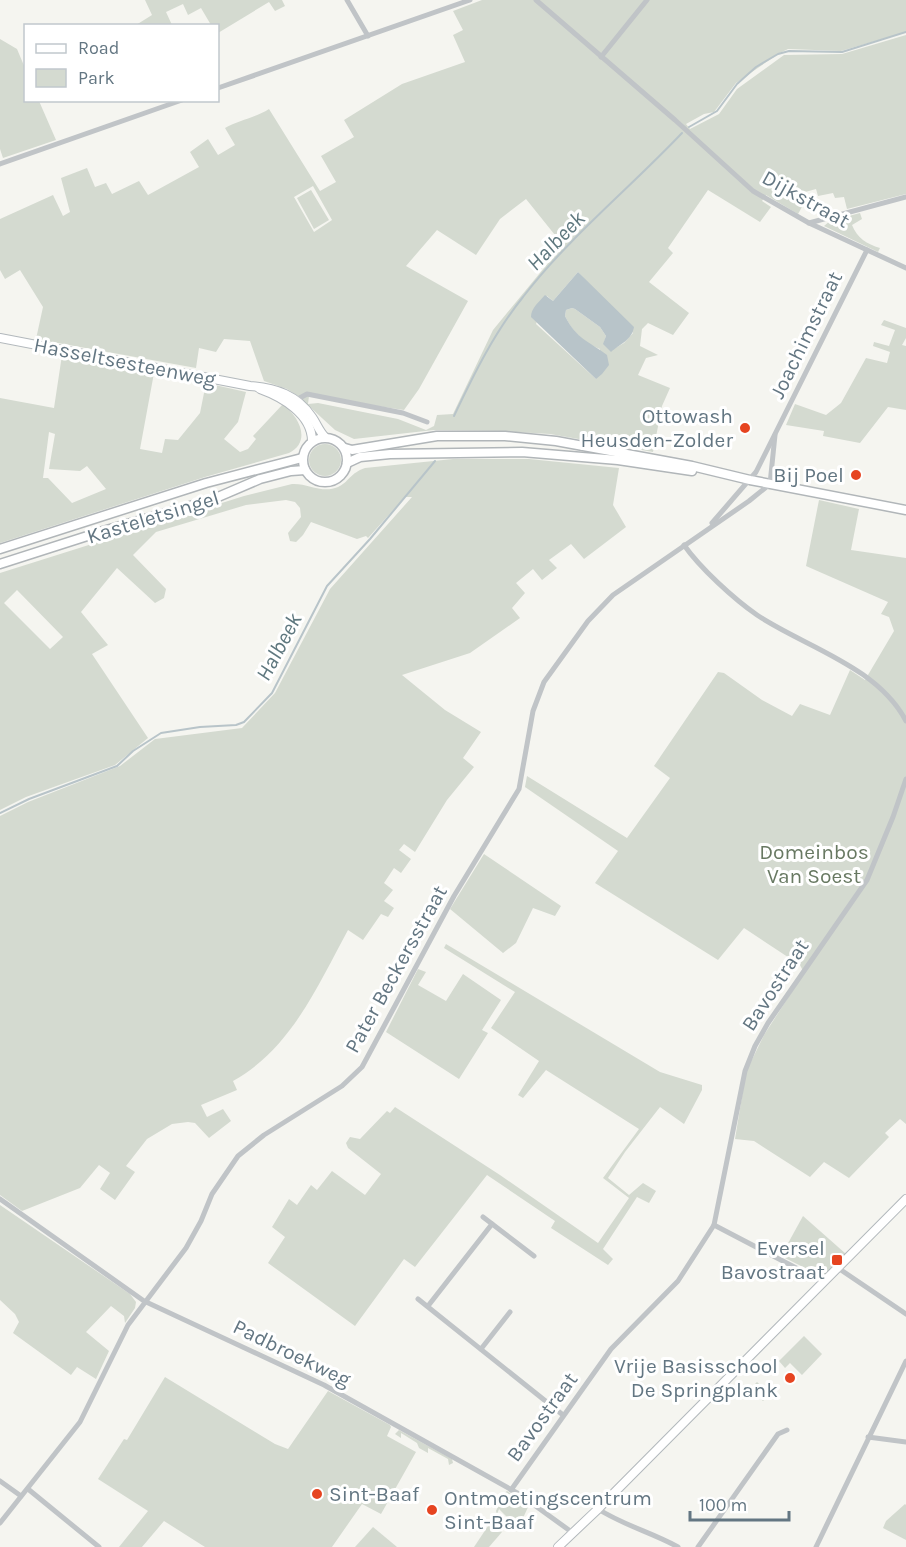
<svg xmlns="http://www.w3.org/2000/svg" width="906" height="1547" font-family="Karla,sans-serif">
  <rect width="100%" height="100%" fill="#f5f5f0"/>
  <g fill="#d4dad0" fill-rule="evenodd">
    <path d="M145 0H282L285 6 275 11 269 2 218 33V26L211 25 201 8 188 15 183 4 166 12 172 25H136L152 15Z"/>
    <path d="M482 0H906V32L841 51 788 49 778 54 736 83 714 112 704 114 686 124 690 129 719 114 737 89 784 55 842 54 906 35V194L847 209 844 197 835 198 833 193 818 196 816 189 798 194 802 207 798 214 766 195 762 201 771 207 760 222 708 190 668 248 673 253 649 282 689 313 673 335 648 323 642 329 640 346 658 355 646 358 638 375 670 388 662 406 653 452 550 434 502 431 434 430 354 439 335 430 298 396 287 389 264 381 250 341 224 339 216 352 199 348 196 368 36 339 43 307 20 270 5 279 0 270V219L53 195 63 216 70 212 61 178 87 168 95 187 106 183 112 194 139 181 148 195 199 167 190 152 208 139 218 155 235 145 225 128C239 120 255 118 269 109L320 191 336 182 321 156 354 137 344 120 402 84 465 62 453 35 463 30 453 11ZM313 186 332 220 314 232 294 197ZM526 199 563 245 493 330 453 414 437 415 434 426 426 430 398 419 318 403 308 404 309 396 404 410 419 389 468 301 406 266 437 230 476 255 500 219ZM578 272 633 333 624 343 617 347 604 343 606 336 600 327 575 309 572 308 566 310 565 316C572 331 584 344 600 349L596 379 536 324 547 296 553 301Z"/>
    <path d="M0 39 17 49 25 68 26 100 39 101 56 140 3 158 0 149Z"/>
    <path d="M311 190 329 220 314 229 297 198Z"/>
    <path d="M860 213 862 219 852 225C857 238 867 244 880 248L878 252 824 226 830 221Z"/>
    <path d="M884 320 906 328V338L902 345 906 346V410L888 407 860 443 823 436 824 431 786 425 795 404 826 415 841 403 866 358 887 363 890 352 873 346 874 342 889 346 895 330 881 325Z"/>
    <path d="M62 355 154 373 140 449 162 453 165 439 178 440 200 413 206 383 246 392 238 422 224 439 240 452 248 449 256 439 253 436 283 404C299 417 312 441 289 453L205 477 0 543V398L54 408ZM49 432 55 434 49 469 80 471 87 466 106 489 72 503 48 478H43Z"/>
    <circle cx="325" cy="460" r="16"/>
    <path d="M453 459H529L619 468 613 505 626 527 584 559 571 544 549 560 557 568 542 580 533 569 516 583 525 593 512 608 520 618 470 653 402 675 445 710 481 732 463 758 474 767 447 800 415 852 404 844 399 850 411 859 401 873 394 868 384 883 393 890 384 901 394 908 388 917 381 914 363 940 348 930C318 985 291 1049 233 1081L237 1090 201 1105 207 1117 223 1109 231 1121 209 1138 195 1123 188 1122 172 1124 147 1139 126 1166 135 1172 115 1200 100 1189 110 1173 99 1165 80 1188 22 1211 0 1195V816L28 802 120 766 155 739 242 728 275 693 330 589 412 497H405L368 538 366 536 357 539 311 522 303 535 296 542 290 541 288 533 301 517 300 508 295 502 286 500 246 505 156 532 133 555 166 589 164 598 155 603 117 568 81 612 108 645 92 654 148 738 115 765 26 797 0 810V573L244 496 292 484C308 483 322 494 338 487 349 482 350 473 365 468ZM17 590 63 637 50 649 4 603Z"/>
    <path d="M819 500 859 509 851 550 906 558V1124L900 1119 885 1133 889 1137 849 1178 824 1162 810 1177 754 1141 735 1139 746 1072 764 1035 804 973 800 965 744 928 718 960 595 883 618 851 525 787 527 776 627 838 670 778 654 766 718 672 724 673 762 700 792 716 800 704 830 715 850 670 865 680 894 631 889 617 881 614 888 602 806 566Z"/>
    <path d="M484 854 561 906 555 916 533 908 516 943 503 953 450 909Z"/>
    <path d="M446 944 660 1072 702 1085V1090L684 1124 660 1107 625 1152 608 1178 629 1195 643 1183 656 1191 649 1203 637 1197 603 1249 613 1259 608 1265 551 1228 555 1221 487 1175 415 1267 404 1259 355 1326 268 1263 285 1237 272 1227 289 1199 297 1205 311 1185 317 1190 332 1171 365 1195 381 1174 348 1148 346 1143 350 1137 360 1139 387 1111 390 1113 395 1107 500 1175 598 1243 629 1198 603 1178 639 1129 546 1070 523 1098 518 1095 539 1061 491 1028 515 992 444 948Z"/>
    <path d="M418 969 426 972 418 985 446 1001 463 974 501 1000 482 1030 488 1033 459 1079 386 1032Z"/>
    <path d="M0 1205 130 1294 136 1302 135 1308 125 1323 124 1316 111 1306 86 1332 109 1351 96 1379 77 1367 71 1375 13 1333 19 1322 15 1314 0 1300Z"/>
    <path d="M803 1216 846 1254 826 1274H817L781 1256Z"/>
    <path d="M804 1336 822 1354 802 1375 790 1363 785 1368 779 1361Z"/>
    <path d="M165 1377 275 1444 288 1449 328 1391 390 1425 391 1427 387 1436 416 1452 381 1514 362 1504 332 1547H205L164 1521 142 1547H119L148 1511 98 1479 124 1439 127 1440Z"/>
    <path d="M757 1382 770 1394 763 1401 750 1389Z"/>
    <path d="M399 1430 452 1459 453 1463 449 1465 448 1459 428 1448V1453L419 1448 417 1443 401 1433V1438L395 1434Z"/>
    <path d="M507 1491 529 1505 518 1529 515 1531 516 1526 499 1509 497 1514 496 1511 504 1493Z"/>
    <path d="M905 1504 906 1505V1540L883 1528 886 1521Z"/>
    <path d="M490 1523 502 1532 489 1547H474Z"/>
    <path d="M373 1527 397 1547H355Z"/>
  </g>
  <path fill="#b8c4c9" d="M578 272 634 327C632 340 620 344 611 352L603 344 606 336 600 327 575 309 572 308 566 310 565 316C577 340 589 341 607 355L609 365 602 374 596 379 531 317C531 308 539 302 545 295L553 301Z"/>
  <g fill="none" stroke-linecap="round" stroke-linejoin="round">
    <g stroke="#b8c4c9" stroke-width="2">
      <path d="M689 127 717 111 737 84 756 67 778 54 789 51 842 52 906 32"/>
      <path d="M454 416C474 374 494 333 523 297 569 237 630 188 682 133"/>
      <path d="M0 813 29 799 117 766 133 751 161 733 200 727 236 725 244 722 272 693 327 586 370 539 435 461"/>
    </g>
    <defs>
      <g id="secondary">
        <path d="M0 338 250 386C276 388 297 395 312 417 317 424 319 431 325 437"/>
        <path d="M260 389C282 397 312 414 312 441"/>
        <path d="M558 1547 598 1509 906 1199"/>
      </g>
      <g id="primary">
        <circle cx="325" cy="460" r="22"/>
        <path d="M345 448 352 450 437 436H505L556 441 692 466 750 480 906 510"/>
        <path d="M347 463 360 457 390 454 522 452 618 460 692 471"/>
        <path d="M0 549 206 483 302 458"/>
        <path d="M0 564 103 531 211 500 260 479 291 471 305 470"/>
      </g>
    </defs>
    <use href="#secondary" stroke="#b2b8bc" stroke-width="10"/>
    <use href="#primary" stroke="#b1b6b9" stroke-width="11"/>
    <g stroke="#c0c4c7" stroke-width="5">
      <path d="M347 0 368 36"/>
      <path d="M536 0 675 120 753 191 809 223 906 268"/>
      <path d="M601 57 647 0"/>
      <path d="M218 88 470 0"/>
      <path d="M0 164 182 100"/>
      <path d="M809 223 906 197"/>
      <path d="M296 400 307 394 403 413 427 422"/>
      <path d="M712 523 756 472 867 250"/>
      <path d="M684 545C700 568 734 599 757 615 805 647 877 666 906 721"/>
      <path d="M0 1199 144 1301 324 1385 519 1494 573 1533"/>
      <path d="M483 1217 534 1256"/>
      <path d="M714 1225 823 1282"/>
      <path d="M838 1268 906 1314"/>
      <path d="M418 1299 563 1415"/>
      <path d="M428 1306 492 1224"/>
      <path d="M481 1349 510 1312"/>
      <path d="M868 1437 906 1442"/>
      <path d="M0 1481 21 1496"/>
      <path d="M28 1489 99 1547"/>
      <path d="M511 1490 611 1349 678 1281 714 1225 745 1071 755 1046 768 1023 867 880 893 817 906 779"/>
      <path d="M598 1509C623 1525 653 1533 678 1547"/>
      <path d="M0 1523 80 1422 128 1325 186 1248 201 1221 212 1194 238 1156 264 1135 342 1086 362 1067 454 896 519 789 533 711 544 682 588 621 613 595 749 501 770 484 775 435"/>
      <path d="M698 1547 778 1434 787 1430"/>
      <path d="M816 1547 906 1361"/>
    </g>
    <use href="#secondary" stroke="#fff" stroke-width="8"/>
    <use href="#primary" stroke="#fff" stroke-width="8"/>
  </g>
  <g fill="#e64420" stroke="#fff" stroke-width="2">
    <circle cx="745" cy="428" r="6"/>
    <circle cx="856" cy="475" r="6"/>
    <rect x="831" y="1254" width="12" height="12" rx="3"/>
    <circle cx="790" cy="1378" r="6"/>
    <circle cx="317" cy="1494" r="6"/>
    <circle cx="432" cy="1510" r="6"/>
  </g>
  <g text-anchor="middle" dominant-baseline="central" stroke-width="6" stroke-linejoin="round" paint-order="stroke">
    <g font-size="21" fill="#637682" stroke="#fff">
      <text transform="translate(806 199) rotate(29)">Dijkstraat</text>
      <text transform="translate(806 335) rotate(-64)">Joachimstraat</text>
      <text transform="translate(125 362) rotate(11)">Hasseltsesteenweg</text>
      <text transform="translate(153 517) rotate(-17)">Kasteletsingel</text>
      <text transform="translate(396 969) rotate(-61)">Pater Beckersstraat</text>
      <text transform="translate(775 985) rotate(-57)">Bavostraat</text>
      <text transform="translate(292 1353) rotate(26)">Padbroekweg</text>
      <text transform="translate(542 1417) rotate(-54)">Bavostraat</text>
    </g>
    <g font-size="21" fill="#637682" stroke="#fff" text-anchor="end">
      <text x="733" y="416">Ottowash<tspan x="733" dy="24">Heusden-Zolder</tspan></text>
      <text x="844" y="475">Bij Poel</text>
      <text x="825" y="1248">Eversel<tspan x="825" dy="24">Bavostraat</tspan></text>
      <text x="778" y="1366">Vrije Basisschool<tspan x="778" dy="24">De Springplank</tspan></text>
      <text x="329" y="1494" text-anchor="start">Sint-Baaf</text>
      <text x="444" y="1498" text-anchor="start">Ontmoetingscentrum<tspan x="444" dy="24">Sint-Baaf</tspan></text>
    </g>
    <g font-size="21" fill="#687962" stroke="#fff">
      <text x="814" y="852">Domeinbos<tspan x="814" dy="24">Van Soest</tspan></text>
    </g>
    <g font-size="22" font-style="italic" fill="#5f787f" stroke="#fff">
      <text transform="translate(556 241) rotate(-46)">Halbeek</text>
      <text transform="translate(279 647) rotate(-62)">Halbeek</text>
    </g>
  </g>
  <rect x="24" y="24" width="195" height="78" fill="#ffffff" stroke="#c1c8cd" stroke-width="1.5"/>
  <rect x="36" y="44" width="30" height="9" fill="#ffffff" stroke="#c1c8cd" stroke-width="1.5"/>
  <text x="78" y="54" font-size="18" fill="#637682">Road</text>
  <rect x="36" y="69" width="30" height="18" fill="#d4dad0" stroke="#c1c8cd" stroke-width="1.5"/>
  <text x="78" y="84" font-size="18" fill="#637682">Park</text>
  <path d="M690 1511v9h99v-9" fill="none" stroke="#637682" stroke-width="3"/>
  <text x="699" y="1511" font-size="18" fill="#637682" stroke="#ffffff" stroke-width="4.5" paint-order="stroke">100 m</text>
</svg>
